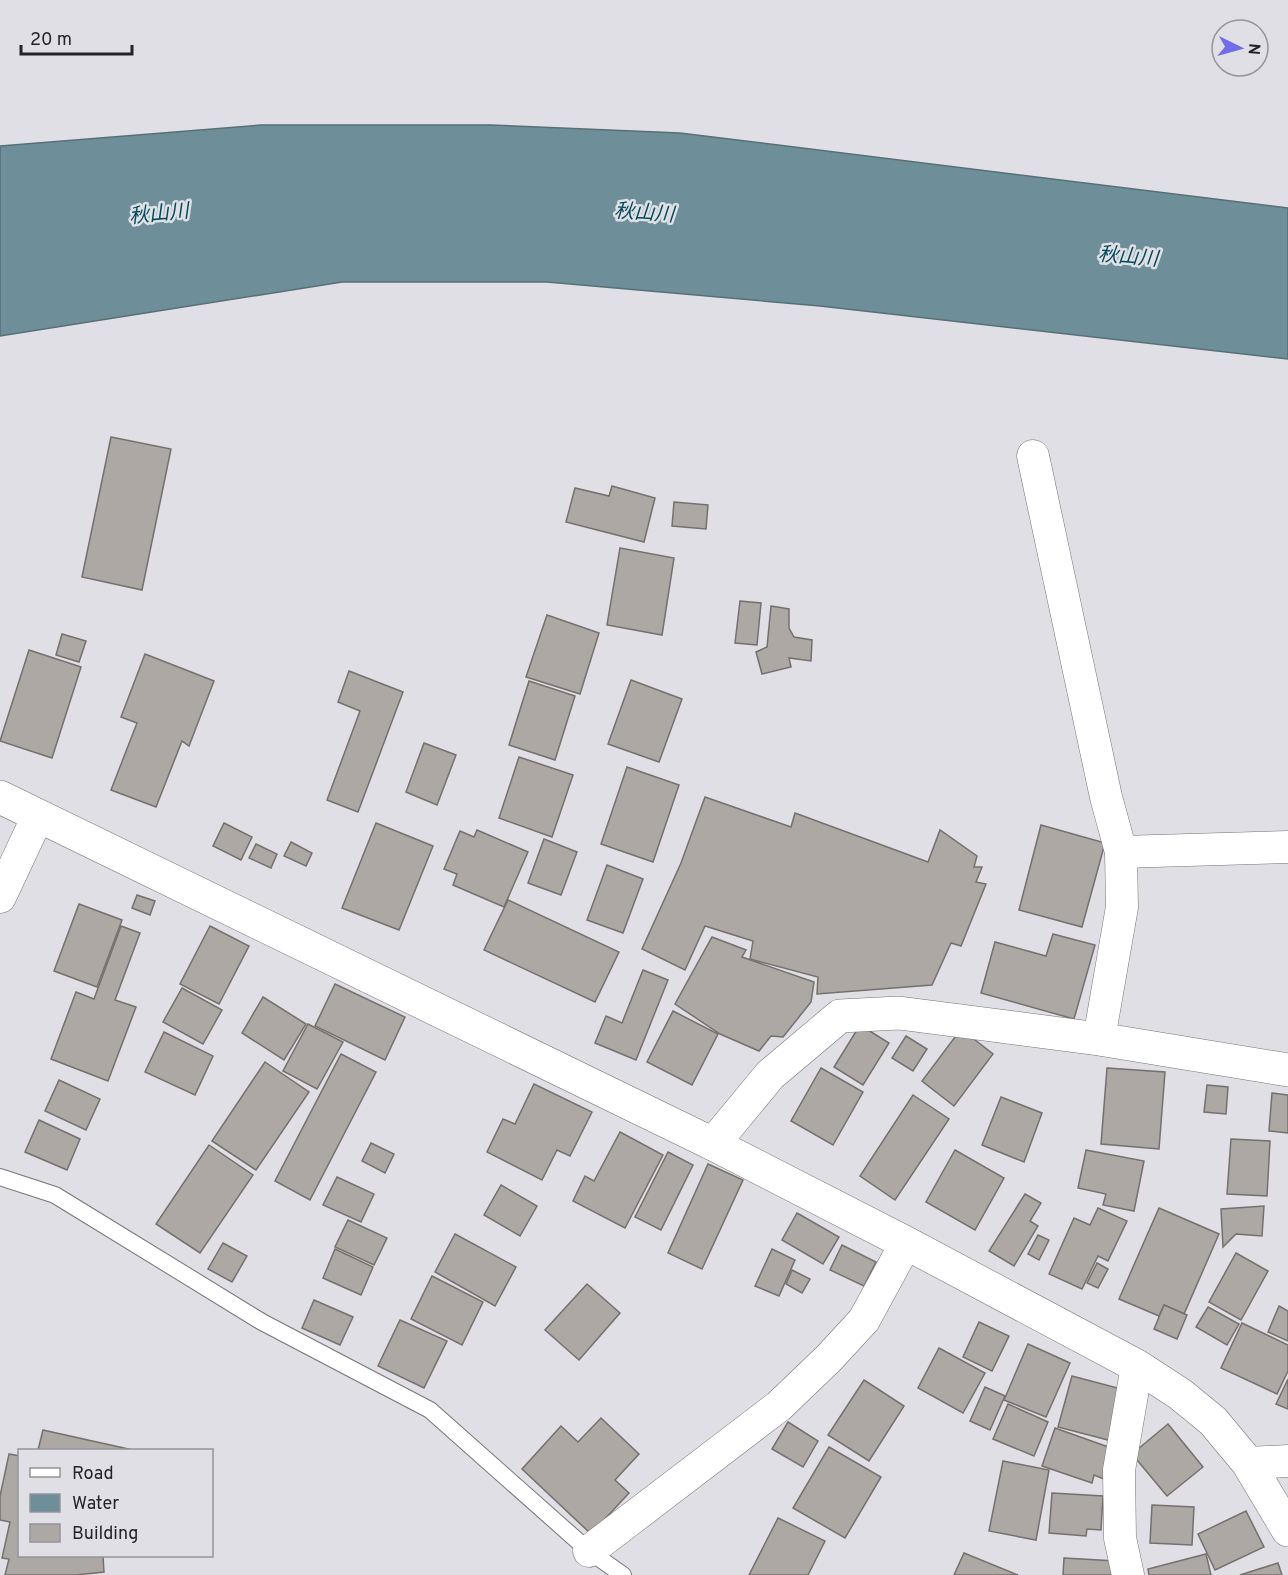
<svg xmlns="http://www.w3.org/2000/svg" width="1288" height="1575" font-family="Overpass,'Noto Sans JP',sans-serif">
  <rect width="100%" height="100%" fill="#dfdfe5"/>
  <path fill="#6e8f99" stroke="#586f76" stroke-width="1.5" d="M261 125H491L680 133 1288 208V359L820 306 547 282H342L0 336V146Z"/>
  <g fill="#aea8a5" stroke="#75706d" stroke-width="1.5">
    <path d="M111 437 171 449 142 590 82 577Z"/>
    <path d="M612 486 655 498 644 542 566 522 575 488 609 496Z"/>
    <path d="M674 502 708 505 706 529 672 526Z"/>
    <path d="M620 548 674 558 662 635 607 625Z"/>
    <path d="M740 601 761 603 757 645 735 643Z"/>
    <path d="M771 606 789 609V628L794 637 812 640 811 661 789 658 791 667 762 674 756 652 767 647Z"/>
    <path d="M547 615 599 633 580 694 526 677Z"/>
    <path d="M62 634 86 641 79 662 56 655Z"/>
    <path d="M29 650 81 667 52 758 0 741Z"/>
    <path d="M145 654 214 681 189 746 182 741 156 807 111 790 137 723 121 717Z"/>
    <path d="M349 671 403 692 358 812 327 800 360 711 338 702Z"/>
    <path d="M631 680 682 699 659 762 608 744Z"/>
    <path d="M529 681 575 696 555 760 509 745Z"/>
    <path d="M424 743 456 755 437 805 406 792Z"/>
    <path d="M519 757 573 775 552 837 499 818Z"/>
    <path d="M627 767 679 785 653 862 601 844Z"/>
    <path d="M705 797 791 827 795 813 928 862 940 830 977 856 974 867H982L976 882 986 884 961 946 951 943 932 985 817 994 818 977 750 959 753 941 705 926 685 970 642 949 681 863Z"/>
    <path d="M224 823 252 837 241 860 213 846Z"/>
    <path d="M376 823 433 846 399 930 342 908Z"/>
    <path d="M1041 825 1105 843 1082 927 1019 910Z"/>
    <path d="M477 830 528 852 504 907 453 885 457 874 444 869 460 831 474 837Z"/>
    <path d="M544 839 577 852 561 895 528 883Z"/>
    <path d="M291 842 312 853 306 866 284 856Z"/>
    <path d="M256 844 277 854 271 868 249 858Z"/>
    <path d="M607 865 643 879 623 933 587 920Z"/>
    <path d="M137 895 155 901 150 915 132 908Z"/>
    <path d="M508 900 619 952 595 1002 484 950Z"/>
    <path d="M79 904 122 920 97 987 54 971Z"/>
    <path d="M121 926 140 933 115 1000 136 1007 108 1081 51 1059 76 992 94 999Z"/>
    <path d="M210 926 249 946 219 1004 180 984Z"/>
    <path d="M1053 934 1095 945 1074 1019 981 993 995 942 1046 956Z"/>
    <path d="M712 937 746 950 742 957 814 982 811 1002 783 1037 771 1036 759 1051 720 1034 675 1004Z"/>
    <path d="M643 970 668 980 636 1060 595 1043 606 1016 622 1023Z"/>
    <path d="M335 984 405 1017 385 1060 315 1026Z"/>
    <path d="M182 988 222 1010 203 1044 163 1022Z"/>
    <path d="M263 997 306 1024 284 1060 242 1033Z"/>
    <path d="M673 1011 718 1034 692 1085 647 1062Z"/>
    <path d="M308 1024 343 1042 317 1089 283 1071Z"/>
    <path d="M860 1025 889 1043 863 1085 834 1067Z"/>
    <path d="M961 1029 993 1054 954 1106 922 1081Z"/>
    <path d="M164 1032 213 1056 195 1095 145 1072Z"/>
    <path d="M906 1036 927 1049 913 1071 892 1058Z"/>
    <path d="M341 1054 376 1072 310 1200 275 1181Z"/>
    <path d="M265 1062 309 1092 256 1170 212 1141Z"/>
    <path d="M821 1068 863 1092 833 1145 791 1121Z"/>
    <path d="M1107 1068 1165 1072 1159 1149 1101 1144Z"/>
    <path d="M59 1080 100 1099 86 1130 45 1111Z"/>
    <path d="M534 1084 592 1112 570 1156 557 1150 542 1180 487 1152 503 1119 515 1124Z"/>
    <path d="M1207 1085 1228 1087 1226 1114 1204 1112Z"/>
    <path d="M1272 1093 1288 1095V1133L1269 1131Z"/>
    <path d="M913 1095 949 1119 895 1200 860 1176Z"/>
    <path d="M1001 1097 1042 1113 1024 1162 982 1145Z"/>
    <path d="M39 1120 80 1139 67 1170 25 1152Z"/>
    <path d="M620 1132 663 1155 625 1228 573 1201 585 1176 594 1181Z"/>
    <path d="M1231 1139 1270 1141 1267 1196 1227 1194Z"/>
    <path d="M371 1143 394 1154 385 1173 362 1161Z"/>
    <path d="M209 1145 253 1175 200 1253 156 1224Z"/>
    <path d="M955 1150 1004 1178 975 1230 926 1202Z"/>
    <path d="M1086 1150 1144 1161 1134 1211 1103 1205 1106 1194 1078 1188Z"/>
    <path d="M668 1152 693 1165 661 1230 635 1217Z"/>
    <path d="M708 1164 743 1180 702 1269 668 1253Z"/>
    <path d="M337 1177 374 1194 361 1222 323 1205Z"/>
    <path d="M501 1185 537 1206 520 1236 484 1215Z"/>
    <path d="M1025 1194 1041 1203 1030 1221 1038 1226 1014 1266 989 1251Z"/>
    <path d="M1264 1206 1262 1236 1236 1234 1223 1247 1221 1209Z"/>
    <path d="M1098 1208 1127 1221 1108 1261 1098 1256 1082 1289 1049 1274 1074 1218 1090 1225Z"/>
    <path d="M1159 1208 1219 1234 1184 1314 1164 1305 1159 1316 1119 1299Z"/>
    <path d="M797 1213 839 1237 823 1264 782 1240Z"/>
    <path d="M348 1220 387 1238 374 1265 335 1247Z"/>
    <path d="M455 1234 516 1267 495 1306 435 1272Z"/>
    <path d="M1038 1235 1049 1240 1039 1260 1028 1254Z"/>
    <path d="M223 1243 247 1256 232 1282 208 1269Z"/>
    <path d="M842 1245 876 1262 864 1286 830 1270Z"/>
    <path d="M335 1249 373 1267 361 1295 323 1278Z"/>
    <path d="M772 1249 795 1260 779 1296 755 1286Z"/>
    <path d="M1236 1253 1268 1271 1241 1320 1209 1302Z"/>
    <path d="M1097 1263 1108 1269 1098 1288 1087 1283Z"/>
    <path d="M792 1270 810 1279 802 1293 786 1284Z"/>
    <path d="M432 1276 483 1302 462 1345 411 1319Z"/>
    <path d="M587 1284 620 1313 579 1360 545 1330Z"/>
    <path d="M314 1300 353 1317 340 1345 302 1328Z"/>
    <path d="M1164 1305 1187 1315 1177 1339 1154 1329Z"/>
    <path d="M1279 1306 1288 1311V1341L1268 1332Z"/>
    <path d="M1208 1307 1239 1324 1227 1345 1196 1327Z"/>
    <path d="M400 1320 447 1341 424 1388 378 1366Z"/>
    <path d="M979 1322 1009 1336 992 1371 963 1357Z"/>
    <path d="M1242 1323 1288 1345V1371L1277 1394 1221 1368Z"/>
    <path d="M1028 1344 1070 1363 1046 1417 1004 1400Z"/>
    <path d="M939 1348 985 1373 963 1413 918 1388Z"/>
    <path d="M1072 1376 1125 1390 1112 1441 1058 1427Z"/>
    <path d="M1288 1379V1409L1276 1404Z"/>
    <path d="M864 1380 904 1406 869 1461 828 1435Z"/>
    <path d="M985 1387 1005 1396 990 1430 970 1421Z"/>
    <path d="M1008 1404 1048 1422 1034 1456 993 1439Z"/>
    <path d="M601 1418 639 1454 615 1480 629 1493 591 1534 522 1469 561 1426 578 1442Z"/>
    <path d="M788 1422 818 1441 803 1467 772 1449Z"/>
    <path d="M1168 1424 1203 1467 1167 1496 1132 1454Z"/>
    <path d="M1055 1428 1114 1449 1104 1479 1094 1475 1092 1483 1042 1466Z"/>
    <path d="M43 1430 133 1450H38Z"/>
    <path d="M829 1447 881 1477 845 1538 793 1508Z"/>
    <path d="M9 1454 20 1456V1556H103L104 1572 76 1575H5L9 1559 2 1558 10 1522 0 1520V1496Z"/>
    <path d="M1003 1461 1049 1470 1036 1540 989 1531Z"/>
    <path d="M1052 1493 1103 1496 1101 1530 1087 1529 1086 1536 1049 1533Z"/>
    <path d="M1152 1505 1194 1507 1192 1545 1150 1543Z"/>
    <path d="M1246 1511 1264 1547 1215 1570 1198 1534Z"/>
    <path d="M778 1518 825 1541 808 1575H749Z"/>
    <path d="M964 1553 1018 1575H954Z"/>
    <path d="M1206 1554 1211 1575H1149L1148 1569Z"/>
    <path d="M1064 1558 1116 1561V1575H1063Z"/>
    <path d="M1278 1563 1282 1575H1240Z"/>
  </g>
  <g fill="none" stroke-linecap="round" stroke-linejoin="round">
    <defs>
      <path id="lane" d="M0 1177 55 1195 262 1322 430 1410 589 1551 623 1575"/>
      <g id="street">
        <path d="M1033 456 1106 797 1121 852 1122 907 1099 1039"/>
        <path d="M1121 852 1288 847"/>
        <path d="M0 897 38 816"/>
        <path d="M1248 1463 1288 1461"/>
        <path d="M589 1551 779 1406 829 1358 864 1320 906 1243"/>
        <path d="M1128 1575 1120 1538 1119 1470 1137 1366"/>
      </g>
      <g id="secondary">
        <path d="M0 797 713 1144 906 1243 1137 1366 1180 1394 1213 1421 1248 1463 1288 1530"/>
        <path d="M713 1144 770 1075 840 1016 899 1013 1099 1039 1288 1070"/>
      </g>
    </defs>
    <use href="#lane" stroke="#747479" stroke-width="18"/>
    <use href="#street" stroke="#747479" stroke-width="33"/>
    <use href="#secondary" stroke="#747479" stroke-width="34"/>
    <use href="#lane" stroke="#fff" stroke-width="16"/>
    <use href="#street" stroke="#fff" stroke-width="32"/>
    <use href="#secondary" stroke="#fff" stroke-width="33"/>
  </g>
  <g text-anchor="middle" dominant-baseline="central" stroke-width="5" stroke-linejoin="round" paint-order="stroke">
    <g font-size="20" font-style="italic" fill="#004a5c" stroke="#dfdfe5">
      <text transform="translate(644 214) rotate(4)">秋山川</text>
      <text transform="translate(159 215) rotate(-6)">秋山川</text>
      <text transform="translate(1128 258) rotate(5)">秋山川</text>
    </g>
  </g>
  <rect x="18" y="1449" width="195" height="108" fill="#dfdfe5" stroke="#949499" stroke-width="1.5"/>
  <rect x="30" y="1468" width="30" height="9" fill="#ffffff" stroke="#949499" stroke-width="1.5"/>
  <text x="72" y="1479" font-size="18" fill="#242426">Road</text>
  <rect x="30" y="1494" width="30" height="18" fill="#6e8f99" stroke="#949499" stroke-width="1.5"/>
  <text x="72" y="1509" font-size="18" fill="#242426">Water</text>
  <rect x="30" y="1524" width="30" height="18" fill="#aea8a5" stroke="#949499" stroke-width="1.5"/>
  <text x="72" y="1539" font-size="18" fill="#242426">Building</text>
  <g transform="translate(1240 48) rotate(95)"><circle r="28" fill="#dfdfe5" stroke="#949499" stroke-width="1.5"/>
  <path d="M0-4.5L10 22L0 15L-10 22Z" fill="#706de7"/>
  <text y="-9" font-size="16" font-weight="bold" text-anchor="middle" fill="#242426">N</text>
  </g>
  <path d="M21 45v9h111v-9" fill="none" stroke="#242426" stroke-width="3"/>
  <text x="30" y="45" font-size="18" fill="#242426" stroke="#dfdfe5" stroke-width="4.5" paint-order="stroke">20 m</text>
</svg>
